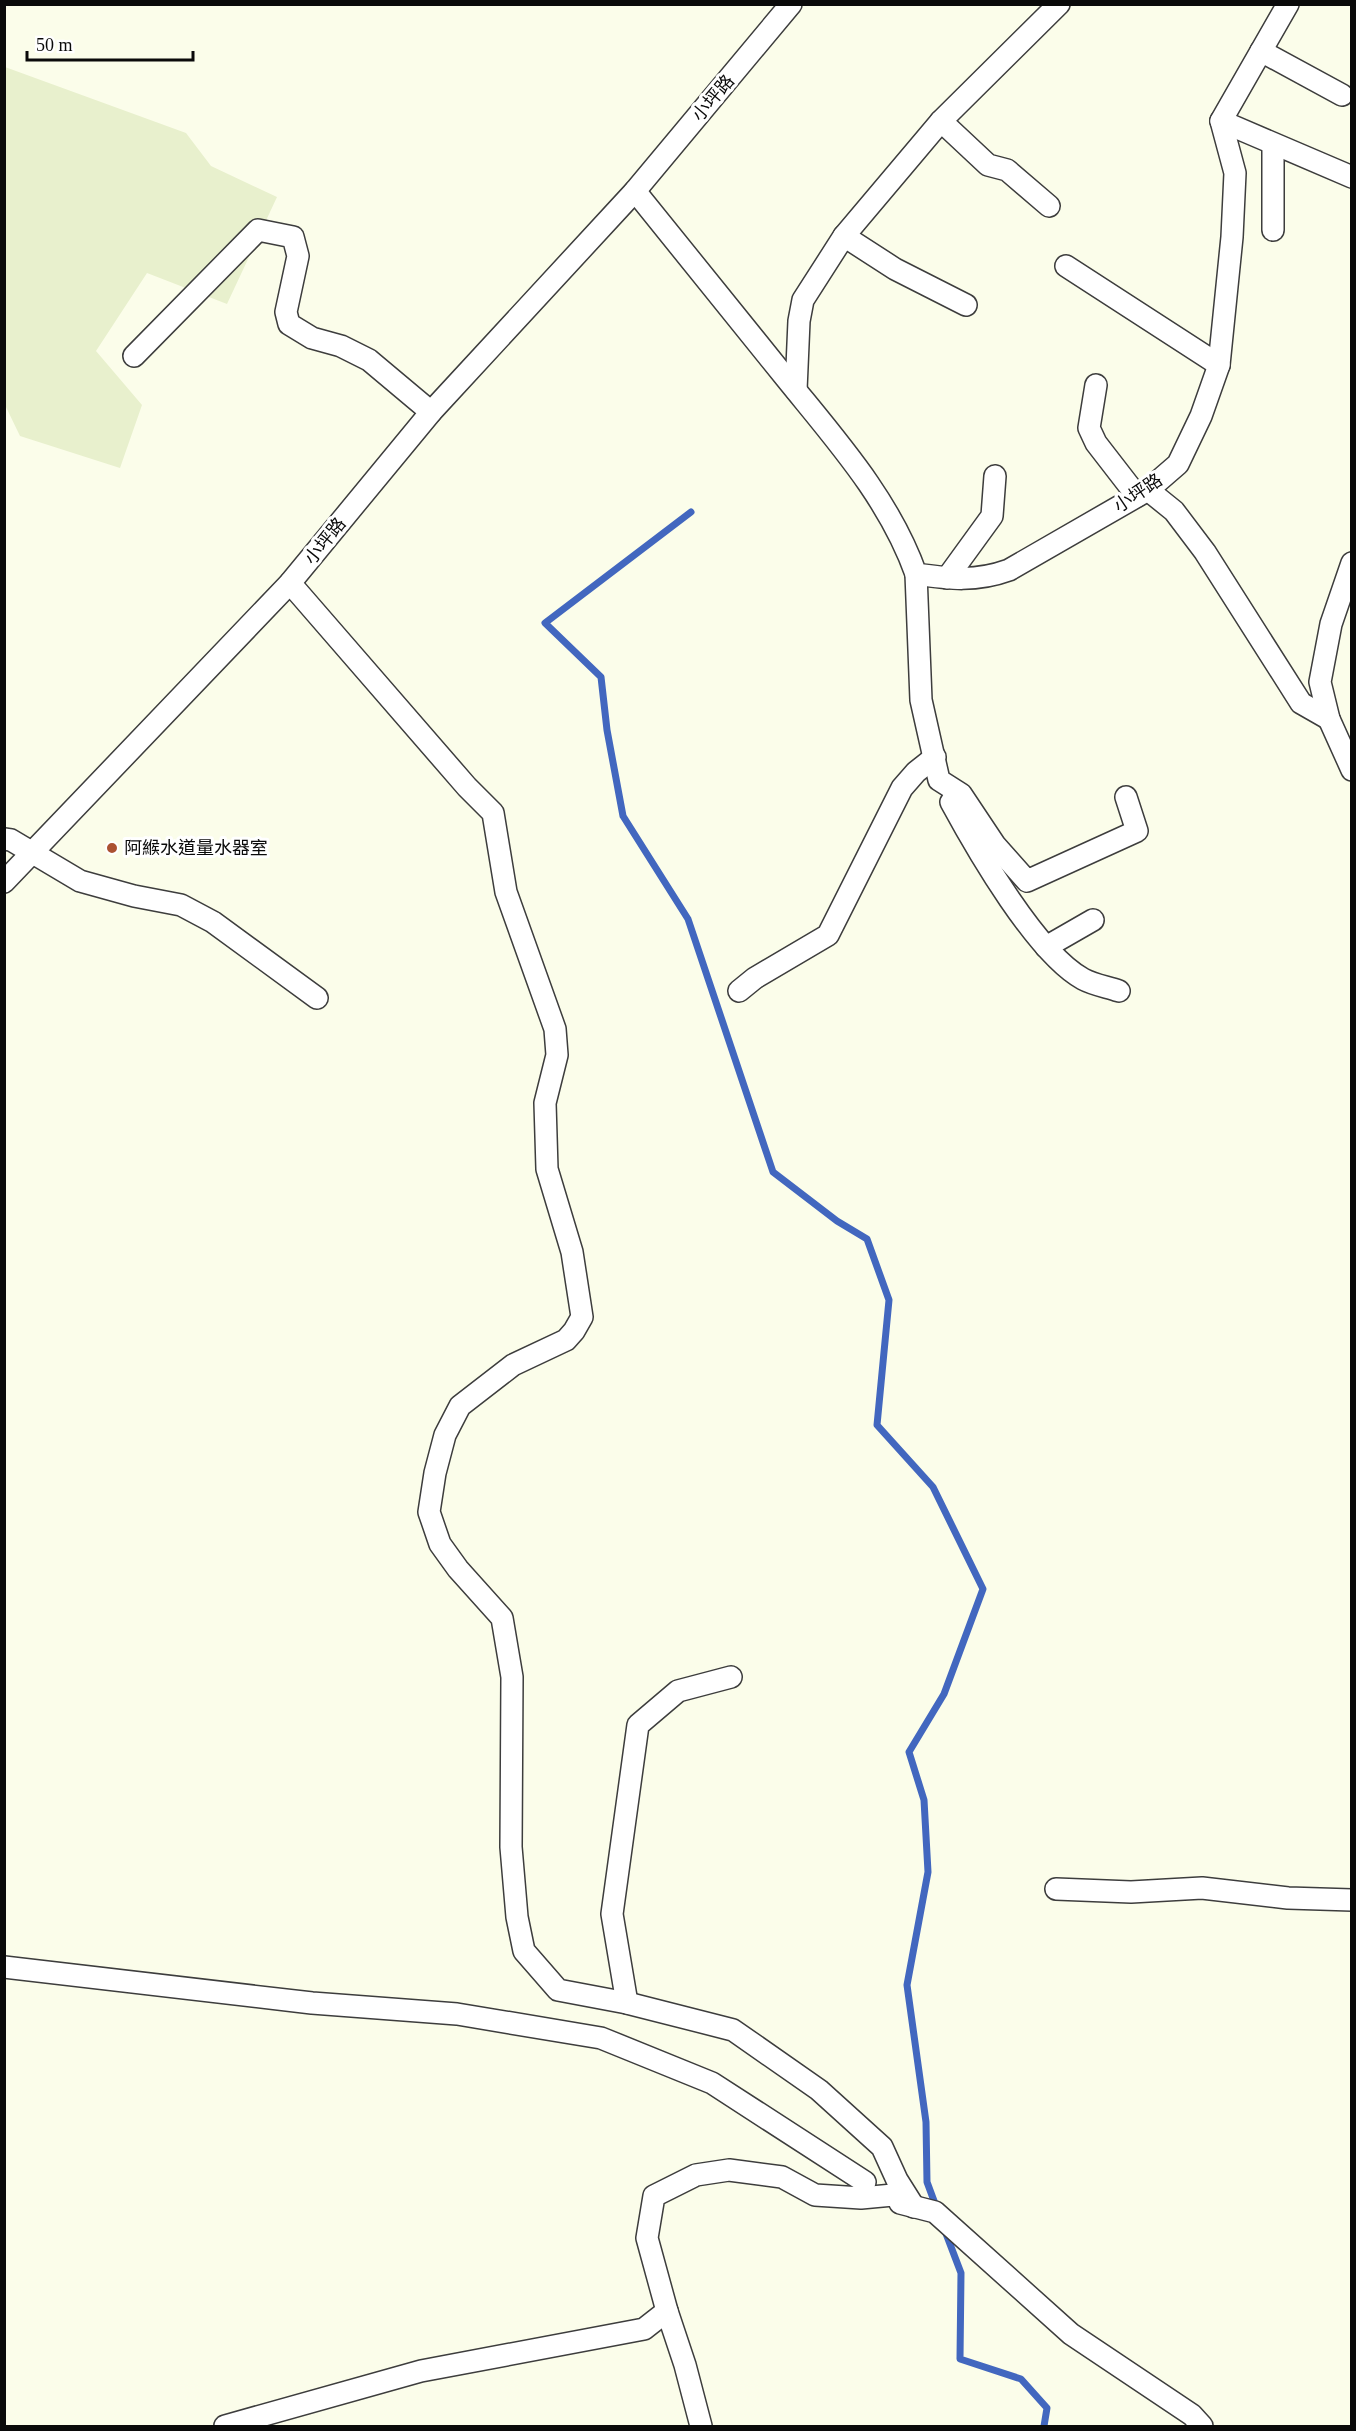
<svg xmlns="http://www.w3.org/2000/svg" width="1356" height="2431" viewBox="0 0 1356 2431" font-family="'Times New Roman','Noto Sans TC',serif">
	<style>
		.farmland { fill: #e8f0cd }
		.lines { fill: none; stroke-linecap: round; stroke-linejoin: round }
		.stream { stroke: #4267bf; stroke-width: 7 }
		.minor-casing { stroke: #3d3d3d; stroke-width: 24 }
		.minor { stroke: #fff; stroke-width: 21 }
		.poi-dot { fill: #ab5131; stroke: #fff; stroke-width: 2 }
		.labels { text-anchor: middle; stroke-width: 6; stroke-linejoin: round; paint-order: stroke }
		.street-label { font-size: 18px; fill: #0a0a0a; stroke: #fff }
		.poi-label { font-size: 18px; fill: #0a0a0a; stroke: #fff; text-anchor: start }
	</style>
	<rect width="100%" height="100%" fill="#fbfdea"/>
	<path class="farmland" d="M5,67L186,133L211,166L277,197L227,304L147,273L96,351L142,405L120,468L20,436L5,405Z"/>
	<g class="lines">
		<g class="stream">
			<path d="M691,512L545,623L601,677L607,730L623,816L688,919L773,1172L837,1221L867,1239L889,1300L877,1425L933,1487L983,1589L944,1694L909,1752L924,1800L928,1872L907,1985L926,2122L927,2182L937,2209"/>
			<path d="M945,2231L961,2273L960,2359L1021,2379L1047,2408L1044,2426"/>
		</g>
		<g class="minor-casing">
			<g id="minor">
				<path d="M1261,51L1342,95"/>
				<path d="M941,121L988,165L1007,170L1049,206"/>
				<path d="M1221,121L1352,177"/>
				<path d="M635,191C685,253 735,315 785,377C835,439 889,498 916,574C950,579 976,582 1009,570L1148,490L1178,464L1201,416L1219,365L1232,237L1235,173L1221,121L1288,4"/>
				<path d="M1273,230V144"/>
				<path d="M844,236L895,269L966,305"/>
				<path d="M1066,266L1219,365"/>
				<path d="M134,356L258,230L293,237L298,256L286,312L289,324L312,338L341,346L369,360L431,412"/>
				<path d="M1096,385L1089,428L1096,443L1137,496"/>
				<path d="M796,390L799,321L803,300L844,236L941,121L1059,4"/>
				<path d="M1148,490L1174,511L1205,552L1301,703L1329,719"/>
				<path d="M1352,563L1331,624L1320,682L1329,719L1352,770"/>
				<path d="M916,574L921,700L939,780L961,794L995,845L1027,881L1137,831L1126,797"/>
				<path d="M947,578L992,516L995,476"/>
				<path d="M290,583L467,787L493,813L506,892L555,1029L557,1055L545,1103L547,1169L572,1252L582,1317L574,1331L566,1340L513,1365L460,1406L445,1435L435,1473L429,1512L440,1544L458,1569L502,1618L512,1677L511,1847L517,1917L524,1951L558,1990L627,2003L733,2030L819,2090L882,2147L897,2180L914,2207"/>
				<path d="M951,802C977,850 1037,954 1083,979C1094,985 1108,987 1119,991"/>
				<path d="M4,839L11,840L80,881L134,896L181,905L213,922L317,998"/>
				<path d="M4,882L290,583L431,412L635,191L791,4"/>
				<path d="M1046,947L1093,920"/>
				<path d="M739,991L755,978L828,935L902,788L916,772L935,757"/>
				<path d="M1056,1889L1131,1892L1202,1888L1288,1898L1352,1900"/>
				<path d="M4,1967L312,2003L457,2014L601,2038L712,2083L865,2182"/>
				<path d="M627,2003L612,1914L638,1725L678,1691L731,1677"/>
				<path d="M900,2203L935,2212L1071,2334L1192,2415L1202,2426"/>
				<path d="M667,2311L685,2365L701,2426"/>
				<path d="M225,2426L421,2371L644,2329L667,2311L647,2238L654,2196L696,2175L729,2170L782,2177L815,2195L861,2198L893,2195L913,2206"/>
			</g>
		</g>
		<use href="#minor" class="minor"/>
	</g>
	<circle class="poi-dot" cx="112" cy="848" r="6"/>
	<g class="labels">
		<g class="street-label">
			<text transform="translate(713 98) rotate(-50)" y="6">小坪路</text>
			<text transform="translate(1138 493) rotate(-34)" y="6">小坪路</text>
			<text transform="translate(325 541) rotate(-51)" y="6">小坪路</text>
		</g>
		<g class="poi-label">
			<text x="124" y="854">阿緱水道量水器室</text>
		</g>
	</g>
	<rect width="1356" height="2431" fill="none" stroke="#0a0a0a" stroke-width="12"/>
	<path d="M27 51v9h166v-9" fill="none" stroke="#0a0a0a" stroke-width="3"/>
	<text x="36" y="51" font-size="18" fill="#0a0a0a" stroke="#ffffff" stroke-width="4.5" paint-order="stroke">50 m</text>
</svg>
